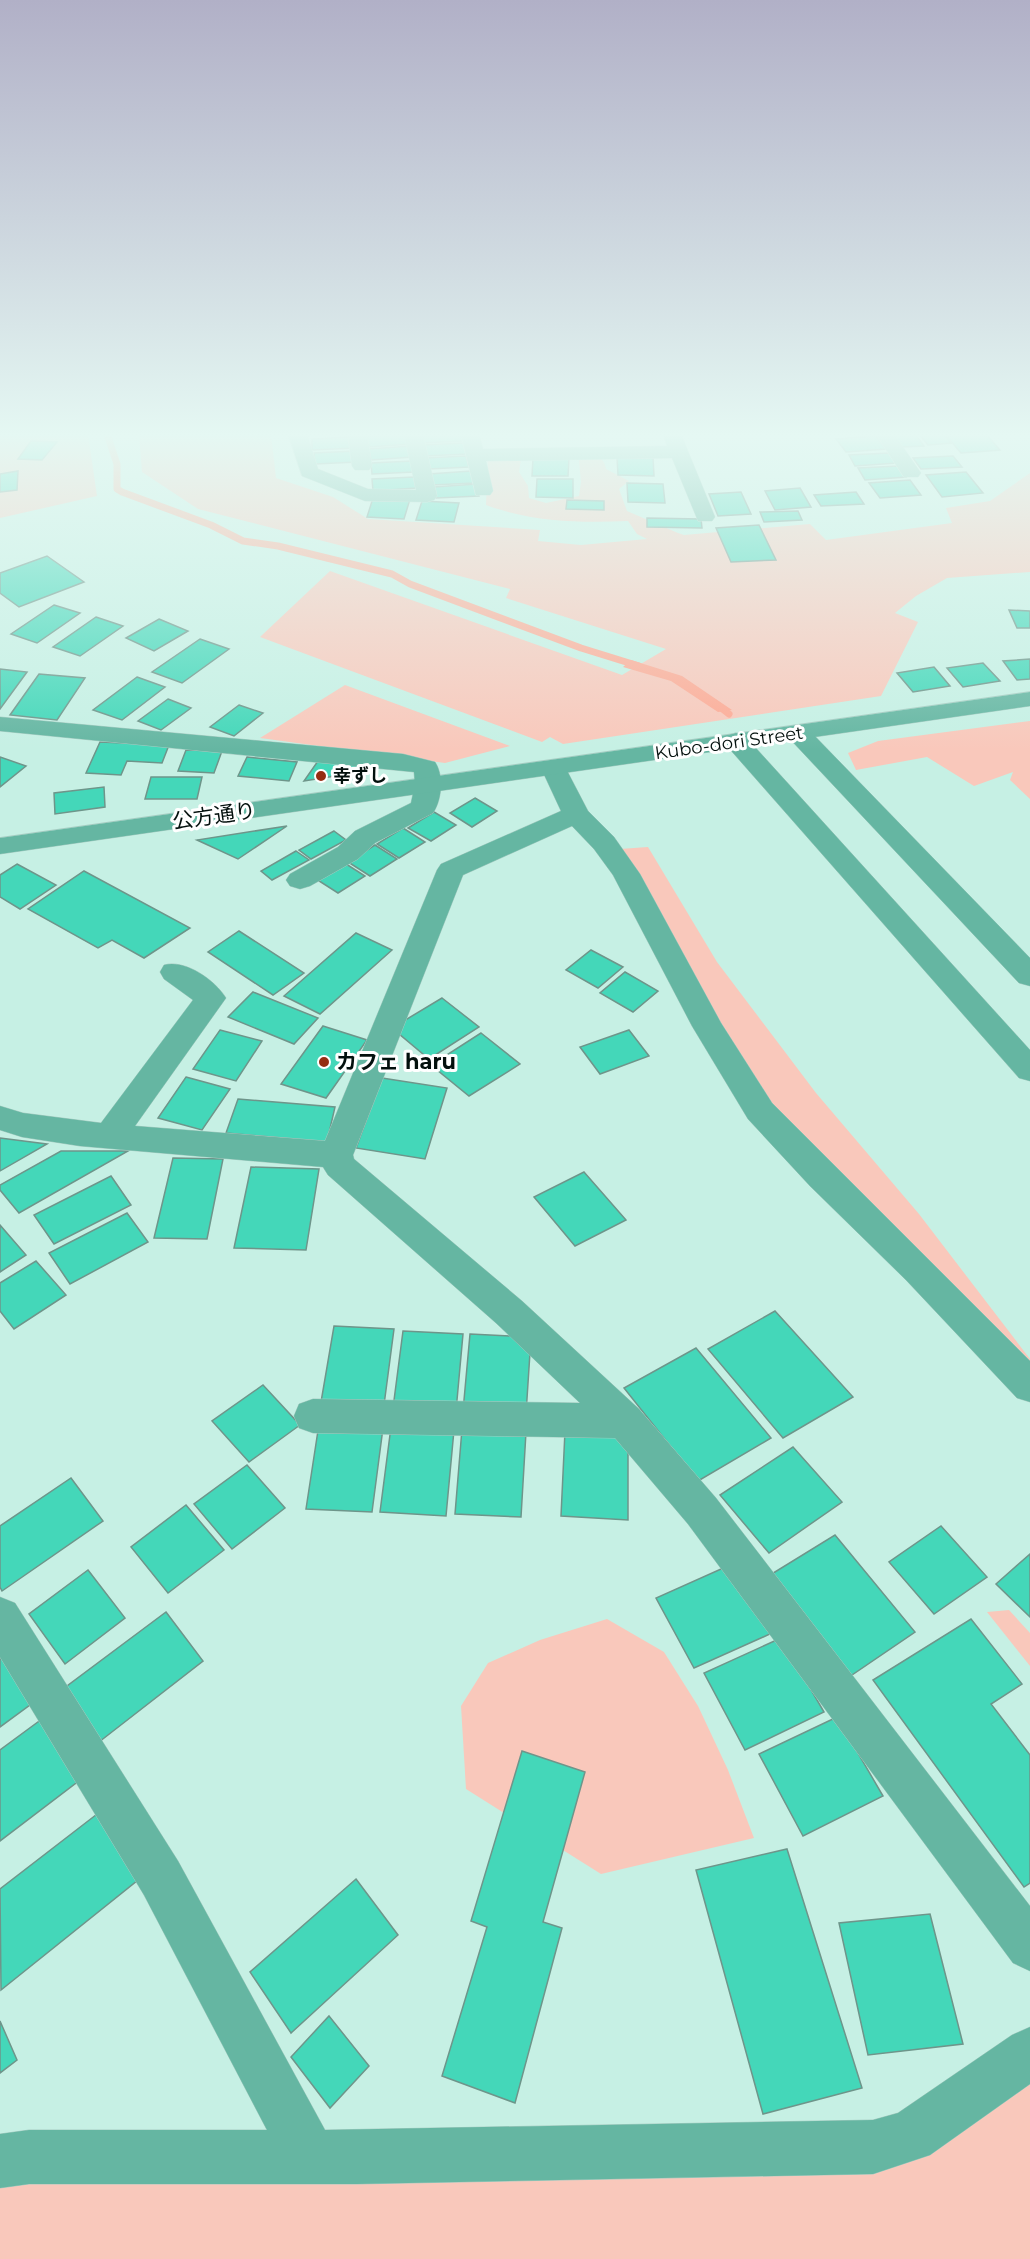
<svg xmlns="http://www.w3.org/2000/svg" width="1030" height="2259" viewBox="0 0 1030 2259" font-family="Montserrat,'Noto Sans JP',sans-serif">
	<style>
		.green { fill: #f9c8bb }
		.water { fill: #feaa95 }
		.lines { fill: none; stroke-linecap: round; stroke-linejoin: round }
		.stream { stroke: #feaa95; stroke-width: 7 }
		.building { fill: #44d7b9; stroke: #6e958a; stroke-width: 1.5 }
		.minor-casing { stroke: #a7ccc2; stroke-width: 1 }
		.tertiary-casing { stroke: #a7ccc2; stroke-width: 1 }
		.minor { fill: #65b6a2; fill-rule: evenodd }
		.tertiary { fill: #65b6a2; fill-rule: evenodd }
		.poi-dot { fill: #952d12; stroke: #fff; stroke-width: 2 }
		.labels { text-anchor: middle; stroke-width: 6; stroke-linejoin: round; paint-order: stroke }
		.far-street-label { font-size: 18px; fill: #03100d; stroke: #fff }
		.far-poi-label { font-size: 18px; font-weight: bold; fill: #03100d; stroke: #fff; text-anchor: start }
		.street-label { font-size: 21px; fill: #03100d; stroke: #fff }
		.poi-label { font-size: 21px; font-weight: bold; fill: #03100d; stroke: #fff; text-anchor: start }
	</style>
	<rect width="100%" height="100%" fill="#c6f0e4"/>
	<g class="green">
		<path d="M0,434H88L97,496L0,518Z"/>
		<path d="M139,434H271L276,478L333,497L368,519L540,530L538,541L581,545L647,539L637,534L628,521C579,523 532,522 486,505L488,457L521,459L519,472L528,486L529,498L546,503L579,496L581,482L578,451C591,455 604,454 606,469L629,481L619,489L627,511L678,533L684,535L810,524L826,540L952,523L946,508L990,501L1030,473V572L947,578L916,596L895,613L918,622L881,696L563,744L550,737L542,742L260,637L330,571L622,675L666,649L506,598L510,589L198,509L142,472Z"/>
		<path d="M345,685L510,746L445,763L260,738Z"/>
		<path d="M1030,721V799L1010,780L1013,772L974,786L927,757L856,770L848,753L878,741Z"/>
		<path d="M648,847L717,962L816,1093L919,1214L1030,1359V1368L771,1112L620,849Z"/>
		<path d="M1009,1610L1030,1633V1666L987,1612Z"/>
		<path d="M607,1619L664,1652L698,1706L728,1770L754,1838L601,1874L466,1789L461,1706L488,1663L540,1640Z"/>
		<path d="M1030,2053V2259H0V2161L873,2147Z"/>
	</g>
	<path class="water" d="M631,660L682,676L732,710L718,712L671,681L623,667Z"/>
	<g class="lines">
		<g class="stream">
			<path d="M107,434L117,464V489L122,492L211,525L243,541L278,546L392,574L410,584L581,648L639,666"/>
			<path d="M715,703L729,714"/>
		</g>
	</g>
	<g class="building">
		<path d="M408,434L410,444L369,447L367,436Z"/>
		<path d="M420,434H461L463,441L422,443Z"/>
		<path d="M891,434H915L924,446L901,447Z"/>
		<path d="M919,434H944L951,443L928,445Z"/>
		<path d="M945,434H986L1000,450L961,453Z"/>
		<path d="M876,436L886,449L846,452L836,439Z"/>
		<path d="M352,437L354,448L312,450V439Z"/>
		<path d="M31,441L57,442L42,460L18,459Z"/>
		<path d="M464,443L467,454L425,456L423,445Z"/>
		<path d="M410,446L412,457L371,460L369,449Z"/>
		<path d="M355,451L357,462L315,464L314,453Z"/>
		<path d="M889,453L896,463L855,466L849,455Z"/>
		<path d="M466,456L469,467L428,469L425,458Z"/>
		<path d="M953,456L962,467L921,469L913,458Z"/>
		<path d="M617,457H653L654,476L618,475Z"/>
		<path d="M533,458H569L568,476H532Z"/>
		<path d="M412,461L414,472L372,474L371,463Z"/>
		<path d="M899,466L906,477L865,480L858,468Z"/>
		<path d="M18,471L17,490L0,492V474Z"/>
		<path d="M471,471L474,483L432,485L429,474Z"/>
		<path d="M966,472L983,493L942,497L926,475Z"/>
		<path d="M414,477L416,488L373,491L372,479Z"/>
		<path d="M537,479H573V498L536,497Z"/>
		<path d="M910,480L921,495L880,498L869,483Z"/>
		<path d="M627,483L663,484L665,503L628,502Z"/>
		<path d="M477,484L479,496L436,498L434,487Z"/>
		<path d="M800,488L811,507L775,510L765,491Z"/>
		<path d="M741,492L751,514L718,516L709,494Z"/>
		<path d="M856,492L864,504L821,506L814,495Z"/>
		<path d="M373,498L410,499L404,519L367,517Z"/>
		<path d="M567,500L604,501V510L566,509Z"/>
		<path d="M422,501L459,503L454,522L416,520Z"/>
		<path d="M798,511L802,520L764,522L760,512Z"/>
		<path d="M647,518L701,519L702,528L647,527Z"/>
		<path d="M759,525L776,560L731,562L716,528Z"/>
		<path d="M47,556L84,582L19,607L0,593V573Z"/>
		<path d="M54,605L80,613L37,643L11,634Z"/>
		<path d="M1009,610L1030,611V628H1017Z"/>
		<path d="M96,617L123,626L80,656L53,647Z"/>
		<path d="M159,619L188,631L154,651L126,638Z"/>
		<path d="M200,639L229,649L182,683L152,672Z"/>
		<path d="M1030,659V679L1017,680L1003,661Z"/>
		<path d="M983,663L1000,681L963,687L947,668Z"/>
		<path d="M934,667L950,686L913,692L897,673Z"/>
		<path d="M0,669L27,672L0,709Z"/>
		<path d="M39,674L85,678L57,720L10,715Z"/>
		<path d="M137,677L165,687L122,720L93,710Z"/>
		<path d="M168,699L191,708L161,730L138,721Z"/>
		<path d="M239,705L263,713L234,736L210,727Z"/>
		<path d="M100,742L169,745L162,763L127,761L121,775L86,773Z"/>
		<path d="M186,750L222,751L214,773L178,771Z"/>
		<path d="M0,757L26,766L0,787Z"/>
		<path d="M247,757L297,762L289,781L238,776Z"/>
		<path d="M318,761L367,764L366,771L304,781Z"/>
		<path d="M151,777H202L197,799H145Z"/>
		<path d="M104,787L105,807L55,814L54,793Z"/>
		<path d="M475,798L497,811L472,827L450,813Z"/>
		<path d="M434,812L456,825L431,841L408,828Z"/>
		<path d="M287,826L238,859L197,840Z"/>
		<path d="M403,828L425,842L399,858L377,844Z"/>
		<path d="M334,831L346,840L311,859L299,850Z"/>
		<path d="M375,845L397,859L370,876L348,862Z"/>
		<path d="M296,851L309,860L272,880L261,871Z"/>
		<path d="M343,862L365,876L338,893L316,879Z"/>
		<path d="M17,864L56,885L20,909L0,897V875Z"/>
		<path d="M84,871L190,928L144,958L112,940L98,948L28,909Z"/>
		<path d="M239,931L304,973L273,995L208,952Z"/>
		<path d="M356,933L392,950L320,1014L284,996Z"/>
		<path d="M591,950L623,967L598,988L566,970Z"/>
		<path d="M625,972L658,991L633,1012L600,993Z"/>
		<path d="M253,992L318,1018L294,1044L228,1017Z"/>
		<path d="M442,998L479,1027L429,1059L392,1028Z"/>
		<path d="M323,1026L367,1040L326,1098L281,1084Z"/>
		<path d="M220,1030L262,1041L236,1081L193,1069Z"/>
		<path d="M629,1030L649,1056L600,1074L580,1047Z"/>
		<path d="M481,1033L520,1064L469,1096L431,1065Z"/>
		<path d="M186,1077L230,1089L202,1130L158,1118Z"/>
		<path d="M382,1078L447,1088L425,1159L356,1148Z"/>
		<path d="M238,1099L335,1107L327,1142L226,1133Z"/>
		<path d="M0,1138L47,1144L0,1171Z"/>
		<path d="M61,1151H128L19,1213L0,1190V1185Z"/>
		<path d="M173,1158L223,1159L207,1239L154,1238Z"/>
		<path d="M251,1167L319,1169L306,1250L234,1248Z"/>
		<path d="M584,1172L626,1220L575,1246L534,1197Z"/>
		<path d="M111,1176L131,1205L54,1244L34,1215Z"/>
		<path d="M127,1213L148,1242L70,1284L49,1253Z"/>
		<path d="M0,1225L26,1255L0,1272Z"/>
		<path d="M36,1261L66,1295L14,1329L0,1311V1283Z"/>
		<path d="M775,1311L853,1397L783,1438L708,1349Z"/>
		<path d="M334,1326L394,1329L384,1405L321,1402Z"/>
		<path d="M403,1331L463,1334L456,1411L393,1408Z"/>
		<path d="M470,1334L531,1337L526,1414L463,1411Z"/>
		<path d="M696,1348L771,1438L698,1481L624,1388Z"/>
		<path d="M263,1385L300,1425L249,1462L212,1421Z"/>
		<path d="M319,1424L383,1428L372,1512L306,1509Z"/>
		<path d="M391,1427L454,1430L446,1516L380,1512Z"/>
		<path d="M462,1429L526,1432L521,1517L455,1514Z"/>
		<path d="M565,1431L628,1435V1520L561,1516Z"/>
		<path d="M793,1447L842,1502L769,1553L720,1495Z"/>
		<path d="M247,1465L285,1508L232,1549L194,1504Z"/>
		<path d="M71,1478L103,1521L2,1591L0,1587V1526Z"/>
		<path d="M186,1505L224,1550L168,1593L131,1547Z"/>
		<path d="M941,1526L987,1577L934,1614L889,1562Z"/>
		<path d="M835,1535L915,1632L849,1677L770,1575Z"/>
		<path d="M1030,1554V1617L996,1584Z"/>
		<path d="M730,1565L770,1634L694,1668L656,1598Z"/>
		<path d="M88,1570L125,1618L65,1664L29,1614Z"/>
		<path d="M166,1612L203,1661L99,1742L63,1689Z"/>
		<path d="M971,1619L1022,1684L991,1704L1030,1755V1883L1024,1887L873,1680Z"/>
		<path d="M781,1638L824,1712L745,1750L704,1673Z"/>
		<path d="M0,1648L34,1702L0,1727Z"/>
		<path d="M46,1716L84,1777L0,1841V1750Z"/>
		<path d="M837,1717L883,1796L803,1836L759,1754Z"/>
		<path d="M522,1751L585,1772L543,1922L562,1928L515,2103L442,2076L487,1927L471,1921Z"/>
		<path d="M101,1811L143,1876L1,1990L0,1889Z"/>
		<path d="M787,1849L862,2088L763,2114L696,1870Z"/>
		<path d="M356,1879L398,1935L291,2033L250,1972Z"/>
		<path d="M930,1914L963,2044L868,2055L839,1923Z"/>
		<path d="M329,2016L369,2066L330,2108L291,2057Z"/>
		<path d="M0,2021L17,2060L0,2073Z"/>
	</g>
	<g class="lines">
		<g class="minor-casing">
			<g id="minor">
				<path d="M288,434H307L318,469L368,489L416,490L404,434H423L437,496L434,500L427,502L365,501L302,476Z"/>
				<path d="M348,434H367L372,466L369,470H355L352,466Z"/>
				<path d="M461,434H479L483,449L667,446L663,434H681L715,517L712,521H698L672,458L486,461L493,491L490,495H476Z"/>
				<path d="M876,434H894L921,473L918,477H904Z"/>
				<path d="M0,717L403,754L435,762C444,775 442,800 433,813L375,843L358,859L310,886L300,889L290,886L286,880L290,874L338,847L355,831L411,803L415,784L414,772L0,731Z"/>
				<path d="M798,725L807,728L1030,958V986L1019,983L789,738L785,733L789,728Z"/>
				<path d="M736,733L745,736L1030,1050V1081L1019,1078L727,746L723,741L727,736Z"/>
				<path d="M554,760L563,763L588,811L614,837L640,874L721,1023L772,1103L1030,1361V1402L1017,1398L906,1280L810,1186L748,1119L692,1026L613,875L594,849L572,826L463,875L353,1155L354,1159L522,1301L639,1409L716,1498L1030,1906V1971L1013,1963L688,1524L615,1438L313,1433L299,1428L294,1416L299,1404L313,1399L580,1403L496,1323L328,1175L323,1167L80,1146L22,1137L0,1130V1106L23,1113L101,1123L193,1000L164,979L160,972L164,965C185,959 215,980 226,998L135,1126L325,1141L437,870L441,864L561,811L541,768L545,763Z"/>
				<path d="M0,1597L15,1603L178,1861L325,2130L873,2120L898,2113L1012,2035L1030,2027V2084L930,2155L873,2174L357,2184H29L0,2188V2134L29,2130H267L144,1895L0,1657Z"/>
			</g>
		</g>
		<g class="tertiary-casing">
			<path id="tertiary" d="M1030,692V706L0,854V838Z"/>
		</g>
		<use href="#minor" class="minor"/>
		<use href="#tertiary" class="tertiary"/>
	</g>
	<linearGradient id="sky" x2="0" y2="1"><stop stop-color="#b1b0c7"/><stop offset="0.58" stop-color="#e5f8f3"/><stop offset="1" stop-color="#e5f8f3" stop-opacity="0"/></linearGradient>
	<rect width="1030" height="750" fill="url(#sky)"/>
	<g class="poi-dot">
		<circle cx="321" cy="776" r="6"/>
		<circle cx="324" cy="1062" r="6"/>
	</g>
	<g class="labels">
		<g class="far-street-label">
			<text transform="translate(729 743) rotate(-8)" y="6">Kubo-dori Street</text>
		</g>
		<g class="far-poi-label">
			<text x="333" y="782">幸ずし</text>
		</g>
		<g class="street-label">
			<text transform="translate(214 816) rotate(-8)" y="7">公方通り</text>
		</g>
		<g class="poi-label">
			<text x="336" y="1069">カフェ haru</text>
		</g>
	</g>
</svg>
